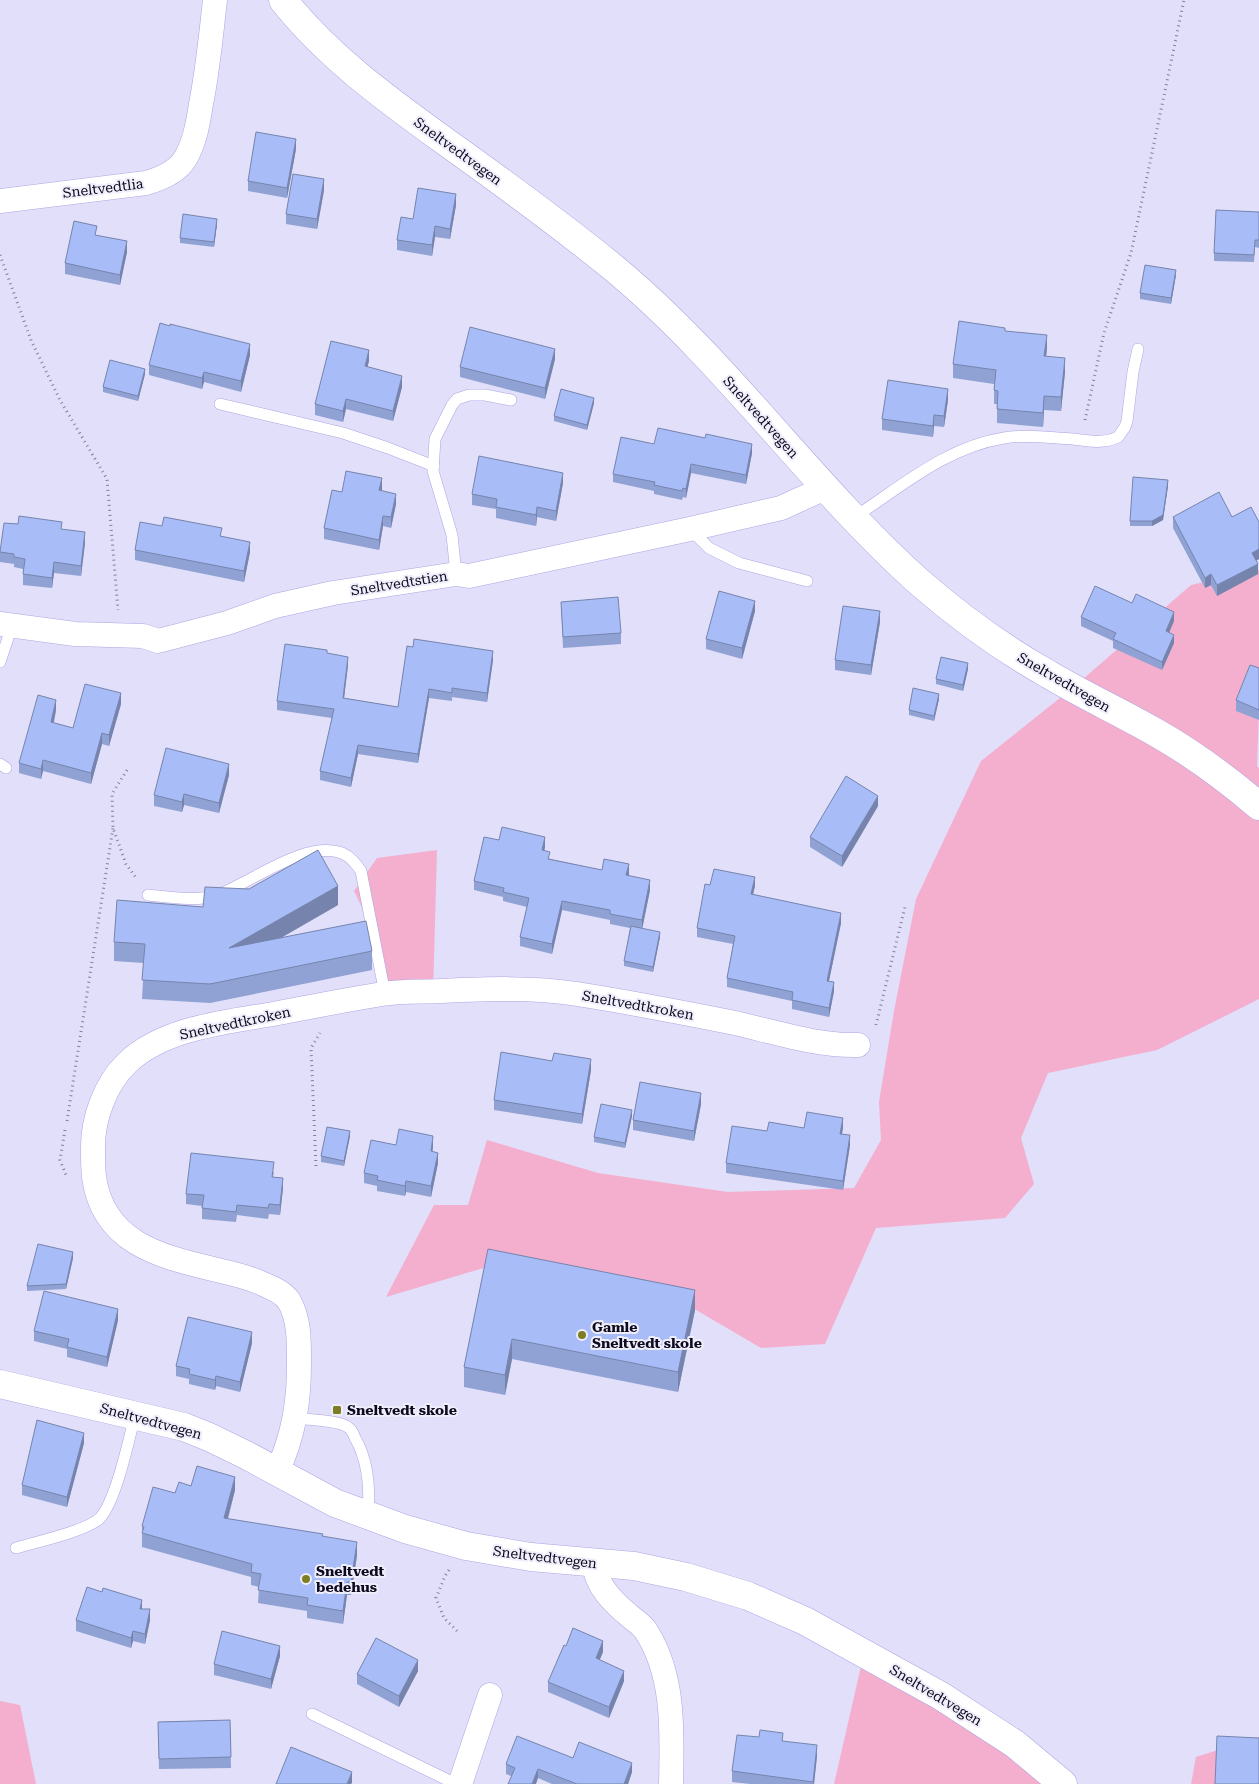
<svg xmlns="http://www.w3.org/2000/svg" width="1259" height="1784" viewBox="0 0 1259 1784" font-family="'Roboto Serif',serif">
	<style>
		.green { fill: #f4afcf }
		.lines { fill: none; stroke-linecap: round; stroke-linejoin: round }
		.service-casing { stroke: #ada5e3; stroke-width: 12 }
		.minor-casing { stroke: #ada5e3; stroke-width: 25 }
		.secondary-casing { stroke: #ada5e3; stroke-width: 29 }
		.path { stroke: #838098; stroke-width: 3; stroke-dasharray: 1 4; stroke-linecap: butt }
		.service { stroke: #fff; stroke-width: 11 }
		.minor { stroke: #fff; stroke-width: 24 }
		.secondary { stroke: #fff; stroke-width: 28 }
		.wall { fill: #90a2d4 }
		.shaded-wall { fill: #7684ad }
		.building { fill: #a8bcf7; stroke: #7684ad }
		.poi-dot { fill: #7d7d26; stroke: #efeefb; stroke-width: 2 }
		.labels { text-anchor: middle; stroke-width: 4; stroke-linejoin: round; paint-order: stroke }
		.street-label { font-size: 14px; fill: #0d091e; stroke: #efeefb }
		.poi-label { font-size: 14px; font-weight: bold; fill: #0d091e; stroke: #efeefb; text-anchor: start }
	</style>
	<rect width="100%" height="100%" fill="#e1dff9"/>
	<g class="green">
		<path d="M1259,570V710L1257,766L1259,768V999L1157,1050L1048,1073L1021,1138L1034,1184L1005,1218L876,1228L825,1344L761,1348L691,1307L497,1264L386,1297L434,1205H468L487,1140L598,1173L728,1192L854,1188L881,1140L879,1102L894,1011L916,899L981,761L1075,686L1191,585Z"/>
		<path d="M437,850L433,994L384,999L369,922L354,891L377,858Z"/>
		<path d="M865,1649L978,1719L1045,1784H834Z"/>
		<path d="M0,1701L20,1705L36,1784H0Z"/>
		<path d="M1259,1737V1784H1191L1196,1757Z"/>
	</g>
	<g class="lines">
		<g class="service-casing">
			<g id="service">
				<path d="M220,404L343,433L388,448L434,466"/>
				<path d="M853,518C901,487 946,447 1004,438C1026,434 1051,438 1073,439C1088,441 1104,444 1118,437L1125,427L1127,421L1133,372L1138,349"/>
				<path d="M690,529L709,548L739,563L807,581"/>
				<path d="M456,574L452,535L433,471L435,439L452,405L457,399L469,395H485L511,400"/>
				<path d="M0,662L12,626"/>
				<path d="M0,764L6,768"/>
				<path d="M148,895C168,897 197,902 217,895C251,883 304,840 342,853C351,857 356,864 361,871L385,994"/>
				<path d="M296,1418C308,1420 340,1420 349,1428C352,1430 354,1435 355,1438C368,1460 370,1489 368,1514"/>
				<path d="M16,1548C36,1542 87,1531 100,1518C116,1501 129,1439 135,1415"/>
				<path d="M312,1714L456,1784"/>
			</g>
		</g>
		<g class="minor-casing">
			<g id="minor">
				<path d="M0,201L146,183C160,179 177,172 185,159C195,142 198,123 201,104C208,69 211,35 215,0"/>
				<path d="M0,624L75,634L143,636L158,641L227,623L275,606L333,593L456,574L469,576L690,529L781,508L825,488"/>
				<path d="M277,1472C293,1437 299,1404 299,1365C299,1344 300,1320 289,1301C283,1292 272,1288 263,1284C247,1276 229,1273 213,1269C158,1256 103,1242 94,1177C93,1169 93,1160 93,1151C92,1120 105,1084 127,1063C163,1028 226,1022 273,1014C309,1007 346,1000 382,994C401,991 421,992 441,991C486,989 532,987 577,994C628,1002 680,1012 730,1022C772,1031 815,1046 858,1045"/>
				<path d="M594,1563C596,1587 615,1604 632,1618C637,1622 643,1626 646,1631C675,1676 672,1733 671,1784"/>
				<path d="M460,1784L490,1695"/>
			</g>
		</g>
		<g class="secondary-casing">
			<g id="secondary">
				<path d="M283,0C328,57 388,100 446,142C502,182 557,222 610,265C724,358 809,483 918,581C958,616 1002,648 1048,674C1083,695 1120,712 1155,732C1192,753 1226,778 1259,806"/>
				<path d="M0,1384L184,1427L209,1437L246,1455L335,1503L405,1529L466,1546L531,1557L634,1566L686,1577L748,1596L805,1621L941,1696L1015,1744L1063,1784"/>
			</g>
		</g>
		<g class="path">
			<path d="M0,255L31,340L60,400L107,479L118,610"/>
			<path d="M1085,420L1104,333L1131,253L1184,0"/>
			<path d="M127,770L112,794L113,828L126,864L137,879"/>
			<path d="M876,1025L905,907"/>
			<path d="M67,1121L113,828"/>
			<path d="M65,1130L60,1160L66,1175"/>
			<path d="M316,1166L311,1048L320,1033"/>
			<path d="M449,1570L445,1576L436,1598L444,1618L457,1631"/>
		</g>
		<use href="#service" class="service"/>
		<use href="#minor" class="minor"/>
		<use href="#secondary" class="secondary"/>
	</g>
	<g class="wall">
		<path d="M296,149L287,198L248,191V181Z"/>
		<path d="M324,190L317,229L286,224V214Z"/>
		<path d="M456,205L450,239L435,237L432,256L397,250V240L413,219Z"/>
		<path d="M1259,212V248L1255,247L1254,262L1214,261V253Z"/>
		<path d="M217,224L214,247L180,243V238Z"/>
		<path d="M97,235L127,252L120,285L65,274V263Z"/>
		<path d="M1176,275L1171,304L1140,299V293Z"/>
		<path d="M1005,331L1047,349L1046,356L1065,372L1061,411L1044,410L1043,427L997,423V404H994V384L953,378V364Z"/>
		<path d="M250,355L241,392L204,382L202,389L149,375V365Z"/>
		<path d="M555,359L545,399L460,377V367Z"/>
		<path d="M369,361L367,367L402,387L393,421L346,409L343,422L315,415V404Z"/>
		<path d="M145,374L138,401L103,392V387Z"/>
		<path d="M948,400L944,427L934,426L933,437L882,430V419Z"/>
		<path d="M594,403L587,430L554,421V416Z"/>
		<path d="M654,444L752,453L746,484L691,473L686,498L683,497L682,500L654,494V491L613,482V474Z"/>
		<path d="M563,483L556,521L537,517L536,526L496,518V509L472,505V494Z"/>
		<path d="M1168,486L1163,520L1152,526H1130V521Z"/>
		<path d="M382,489L381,491L396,504L391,528L383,526L379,550L324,539V528L342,492Z"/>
		<path d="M1173,517H1232L1259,522V559L1256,561L1258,574L1217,596L1211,585L1205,588L1173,528Z"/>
		<path d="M162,526L222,536L250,552L244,582L135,560V550Z"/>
		<path d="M62,529L85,543L81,576L54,573L52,588L23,585V569L14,567V564L0,562V552Z"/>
		<path d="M561,602L621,633V644L563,648Z"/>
		<path d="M1132,603L1174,621L1169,632L1174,643L1162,670L1113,648V641L1081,626V617Z"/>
		<path d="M755,611L742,659L706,649V639Z"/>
		<path d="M880,622L871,675L835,670V660Z"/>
		<path d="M407,646L493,660L487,702L452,697V701L429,698L418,763L358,754L351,787L320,780V771L332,718L277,710V701L327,654L348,665L344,698L398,707Z"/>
		<path d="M1259,668V720L1236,711V700Z"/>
		<path d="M968,669L963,691L936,684V679Z"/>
		<path d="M939,699L934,721L909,715V710Z"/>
		<path d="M121,704L109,746L102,744L91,784L43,771L41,779L19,773V763L56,710L54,723L73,728Z"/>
		<path d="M229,775L219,813L184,805L182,812L154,806V795Z"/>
		<path d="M878,806L842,867L810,847V837Z"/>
		<path d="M499,840L545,847L544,851L550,859L602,870L629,874L628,876L650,890L642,928L660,937L653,972L624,966V961L630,928L610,924V920L562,910L552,954L520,946V937L527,907L503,901V897L474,890V881Z"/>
		<path d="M710,885L755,886L753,894L841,923L829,981L834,991L829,1017L792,1009V1001L727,987V978L733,944L697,937V928Z"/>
		<path d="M338,905L280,938L372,951V970L210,1003L142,999L144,963L114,961V942L203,907Z"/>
		<path d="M591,1070L582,1124L494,1110V1100Z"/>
		<path d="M701,1104L694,1141L633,1130V1120Z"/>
		<path d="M632,1116L625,1148L594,1142V1137Z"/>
		<path d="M804,1128H843L842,1134L850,1145L843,1190L726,1173V1163L767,1131Z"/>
		<path d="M350,1136L344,1166L321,1162V1156Z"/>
		<path d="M396,1145L433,1147L432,1152L438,1163L431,1197L406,1192L405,1196L377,1191V1186L364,1183V1173Z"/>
		<path d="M274,1172L273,1177L283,1188L280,1215L269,1214L268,1219L237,1215L236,1222L202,1219V1206L186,1204V1194Z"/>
		<path d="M488,1249L695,1310L678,1392L512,1359L505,1395L464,1387V1367Z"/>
		<path d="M73,1258L66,1289L27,1291V1286Z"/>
		<path d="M118,1320L107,1367L67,1357V1349L34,1341V1331Z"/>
		<path d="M252,1343L240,1392L216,1386L215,1390L189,1384V1379L176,1376V1366Z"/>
		<path d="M84,1443L67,1507L22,1495V1485Z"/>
		<path d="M191,1486L235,1490L228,1519L323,1537L357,1555L351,1595H347L343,1624L307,1618V1611L258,1603L259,1587L251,1585V1577L142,1547V1526L175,1493Z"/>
		<path d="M142,1609L150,1620L145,1644L133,1641L131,1648L76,1631V1620Z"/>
		<path d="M603,1652L599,1660L624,1681L609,1718L548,1692V1682Z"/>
		<path d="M280,1656L271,1689L214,1675V1664Z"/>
		<path d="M418,1671L399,1707L357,1684V1674Z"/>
		<path d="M230,1720L231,1768L159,1769L158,1722Z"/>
		<path d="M783,1741L817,1756L814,1784H750L732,1782V1771Z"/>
		<path d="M573,1758L632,1772L628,1784H552L538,1778L511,1776L506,1774V1764Z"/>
	</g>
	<g class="shaded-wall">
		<path d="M296,139V149L287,198V188Z"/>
		<path d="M324,179V190L317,229V219Z"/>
		<path d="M456,194V205L450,239V229Z"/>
		<path d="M217,219V224L214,247V242Z"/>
		<path d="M435,226V237L432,256V245Z"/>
		<path d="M127,241V252L120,285V275Z"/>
		<path d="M1176,270V275L1171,304V298Z"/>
		<path d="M1047,335V349L1044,370V356Z"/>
		<path d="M250,344V355L241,392V381Z"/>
		<path d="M555,349V359L545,399V388Z"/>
		<path d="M369,350V361L365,377V366Z"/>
		<path d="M1065,358V372L1061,411V397Z"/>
		<path d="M145,369V374L138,401V396Z"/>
		<path d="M204,372V382L202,389V378Z"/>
		<path d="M402,376V387L393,421V411Z"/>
		<path d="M948,389V400L944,427V416Z"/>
		<path d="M1044,396V410L1043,427V413Z"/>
		<path d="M594,398V403L587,430V425Z"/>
		<path d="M346,399V409L343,422V411Z"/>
		<path d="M934,415V426L933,437V426Z"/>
		<path d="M752,444V453L746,484V475Z"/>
		<path d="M691,464V473L686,498V489Z"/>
		<path d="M563,473V483L556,521V511Z"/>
		<path d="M382,478V489L379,501V490Z"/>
		<path d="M1168,480V486L1163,520L1152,526V521Z"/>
		<path d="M396,494V504L391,528V517Z"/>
		<path d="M537,507V517L536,526V515Z"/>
		<path d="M383,516V526L379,550V540Z"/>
		<path d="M85,532V543L81,576V566Z"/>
		<path d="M250,542V552L244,582V571Z"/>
		<path d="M1259,549V559L1252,563V553Z"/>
		<path d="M54,562V573L52,588V578Z"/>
		<path d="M1258,564V574L1217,596V585Z"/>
		<path d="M1211,574V585L1205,588V578Z"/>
		<path d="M755,601V611L742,659V648Z"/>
		<path d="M880,611V622L871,675V665Z"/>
		<path d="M1174,612V621L1166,640V631Z"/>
		<path d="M1174,635V643L1162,670V662Z"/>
		<path d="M493,651V660L487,702V693Z"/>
		<path d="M348,657V665L343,707V698Z"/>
		<path d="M968,663V669L963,691V685Z"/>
		<path d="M429,689V698L418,763V754Z"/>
		<path d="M121,693V704L109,746V735Z"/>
		<path d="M939,694V699L934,721V716Z"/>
		<path d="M56,700V710L51,733V722Z"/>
		<path d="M102,733V744L91,784V773Z"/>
		<path d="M358,745V754L351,787V778Z"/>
		<path d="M43,760V771L41,779V769Z"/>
		<path d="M229,764V775L219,813V803Z"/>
		<path d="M184,794V805L182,812V802Z"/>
		<path d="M878,796V806L842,867V856Z"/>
		<path d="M545,837V847L542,860V850Z"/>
		<path d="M629,864V874L626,885V875Z"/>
		<path d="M755,877V886L751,903V894Z"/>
		<path d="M650,880V890L642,930V920Z"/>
		<path d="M338,886V905L229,968V948Z"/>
		<path d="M562,901V910L552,954V944Z"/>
		<path d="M841,913V923L827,990V981Z"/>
		<path d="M660,932V937L653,972V967Z"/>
		<path d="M834,982V991L829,1017V1008Z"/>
		<path d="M591,1059V1070L582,1124V1114Z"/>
		<path d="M701,1093V1104L694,1141V1131Z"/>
		<path d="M632,1110V1116L625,1148V1143Z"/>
		<path d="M843,1118V1128L840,1143V1134Z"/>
		<path d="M350,1131V1136L344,1166V1161Z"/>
		<path d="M850,1135V1145L843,1190V1181Z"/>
		<path d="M433,1136V1147L431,1162V1151Z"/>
		<path d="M438,1153V1163L431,1197V1186Z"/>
		<path d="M283,1178V1188L280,1215V1205Z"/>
		<path d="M406,1181V1192L405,1196V1186Z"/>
		<path d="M73,1252V1258L66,1289V1284Z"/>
		<path d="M695,1290V1310L678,1392V1372Z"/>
		<path d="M118,1309V1320L107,1367V1357Z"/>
		<path d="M252,1332V1343L240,1392V1382Z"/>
		<path d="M512,1339V1359L505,1395V1375Z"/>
		<path d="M216,1376V1386L215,1390V1380Z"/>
		<path d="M84,1433V1443L67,1507V1497Z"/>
		<path d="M235,1477V1490L224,1532V1518Z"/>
		<path d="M357,1542V1555L351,1595V1582Z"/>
		<path d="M347,1582V1595L343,1624V1611Z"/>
		<path d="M142,1600V1611L140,1609Z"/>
		<path d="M150,1609V1620L145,1644V1634Z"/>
		<path d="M133,1631V1641L131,1648V1638Z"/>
		<path d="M603,1641V1652L596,1669V1658Z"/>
		<path d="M280,1646V1656L271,1689V1679Z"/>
		<path d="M418,1660V1671L399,1707V1696Z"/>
		<path d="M624,1671V1681L609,1718V1707Z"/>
		<path d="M817,1745V1756L814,1784H813Z"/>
		<path d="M632,1763V1772L628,1784H624Z"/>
		<path d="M538,1769V1778L536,1784H532Z"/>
		<path d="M352,1772V1783L351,1784H347Z"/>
	</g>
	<g class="building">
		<path d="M256,132L296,139L287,188L248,181Z"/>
		<path d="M293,174L324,179L317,219L286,214Z"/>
		<path d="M418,188L456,194L450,229L435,226L432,245L397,240L401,217L413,219Z"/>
		<path d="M1216,210L1259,212V240H1255L1254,255L1214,253Z"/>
		<path d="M183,214L217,219L214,242L180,238Z"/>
		<path d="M74,221L97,226L95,235L127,241L120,275L65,263Z"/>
		<path d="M1145,265L1176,270L1171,298L1140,293Z"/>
		<path d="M959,321L1005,328V331L1047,335L1044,356L1065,358L1061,397L1044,396L1043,413L997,409L998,391L994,390L996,370L953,364Z"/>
		<path d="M160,323L170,326V324L250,344L241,381L204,372L202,378L149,365Z"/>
		<path d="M470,327L555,349L545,388L460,367Z"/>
		<path d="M331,341L369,350L365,366L402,376L393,411L346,399L343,411L315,404Z"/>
		<path d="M110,360L145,369L138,396L103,387Z"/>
		<path d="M888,380L948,389L944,416L934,415L933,426L882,419Z"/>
		<path d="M561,389L594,398L587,425L554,416Z"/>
		<path d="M658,428L705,438L706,434L752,444L746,475L691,464L686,489L683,488L682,491L654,485L655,482L613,474L621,437L654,444Z"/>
		<path d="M479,456L563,473L556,511L537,507L536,515L496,507L497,499L472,494Z"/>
		<path d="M346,471L382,478L379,490L396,494L391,517L383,516L379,540L324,528L332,490L342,492Z"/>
		<path d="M1133,477L1168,480L1163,515L1152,521H1130Z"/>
		<path d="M1219,492L1232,517L1251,507L1259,522V549L1252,553L1258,564L1217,585L1211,574L1205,578L1173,517Z"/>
		<path d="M19,516L62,522L61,529L85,532L81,566L54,562L52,578L23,574L25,559L14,557V554L0,552L4,523L18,524Z"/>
		<path d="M164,517L222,528L220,536L250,542L244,571L135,550L140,522L162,526Z"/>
		<path d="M1095,586L1132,603L1136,594L1174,612L1166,631L1174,635L1162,662L1113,639L1116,633L1081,617Z"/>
		<path d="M719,591L755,601L742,648L706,639Z"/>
		<path d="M618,597L621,633L563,637L561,602Z"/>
		<path d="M843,606L880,611L871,665L835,660Z"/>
		<path d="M414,639L493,651L487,693L452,688V693L429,689L418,754L358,745L351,778L320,771L334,709L277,701L285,644L327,650V653L348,657L343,698L398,707L407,646L413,647Z"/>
		<path d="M941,657L968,663L963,685L936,679Z"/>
		<path d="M1250,665L1259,668V710L1236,700Z"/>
		<path d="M85,684L121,693L109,735L102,733L91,773L43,760L41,769L19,763L38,695L56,700L51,722L73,728Z"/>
		<path d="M913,688L939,694L934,716L909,710Z"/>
		<path d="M166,748L229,764L219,803L184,794L182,802L154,795Z"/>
		<path d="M846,776L878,796L842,856L810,837Z"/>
		<path d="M502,827L545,837L542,850L550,852L548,859L602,870L604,859L629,864L626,875L650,880L642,920L610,914V910L562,901L552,944L520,937L529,898L503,892L504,888L474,881L484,837L499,840Z"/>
		<path d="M318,850L338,886L229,948L366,921L372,951L210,984L142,980L145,944L114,942L117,900L203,907L205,887L249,889Z"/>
		<path d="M714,869L755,877L751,894L841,913L827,981L834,982L829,1008L792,1000L793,992L727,978L735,936L697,928L705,884L710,885Z"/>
		<path d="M631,926L660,932L653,967L624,961Z"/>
		<path d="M501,1052L552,1061L554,1053L591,1059L582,1114L494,1100Z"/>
		<path d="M640,1082L701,1093L694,1131L633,1120Z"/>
		<path d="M601,1104L632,1110L625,1143L594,1137Z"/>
		<path d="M807,1112L843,1118L840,1134L850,1135L843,1181L726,1163L732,1126L767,1131L769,1122L804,1128Z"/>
		<path d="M327,1127L350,1131L344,1161L321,1156Z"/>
		<path d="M399,1129L433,1136L431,1151L438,1153L431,1186L406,1181L405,1186L377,1180L378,1176L364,1173L371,1140L396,1145Z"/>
		<path d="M191,1153L274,1162L272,1177L283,1178L280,1205L269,1204L268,1208L237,1205L236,1212L202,1208L204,1195L186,1194Z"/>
		<path d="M38,1244L73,1252L66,1284L27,1286Z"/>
		<path d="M488,1249L695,1290L678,1372L512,1339L505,1375L464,1367Z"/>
		<path d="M44,1291L118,1309L107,1357L67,1347L69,1339L34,1331Z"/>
		<path d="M188,1317L252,1332L240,1382L216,1376L215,1380L189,1374L190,1369L176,1366Z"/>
		<path d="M37,1420L84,1433L67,1497L22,1485Z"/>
		<path d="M197,1466L235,1477L224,1518L323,1534L322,1536L357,1542L351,1582H347L343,1611L307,1605L308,1598L258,1590L261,1574L251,1572L252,1564L142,1533L144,1527L142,1526L153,1487L175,1493L179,1482L191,1486Z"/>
		<path d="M87,1587L102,1592L103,1588L142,1600L140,1609H150L145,1634L133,1631L131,1638L76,1620Z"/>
		<path d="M573,1628L603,1641L596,1658L624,1671L609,1707L548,1682L564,1645L566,1646Z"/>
		<path d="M222,1631L280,1646L271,1679L214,1664Z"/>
		<path d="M376,1638L418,1660L399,1696L357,1674Z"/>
		<path d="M230,1720L231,1757L159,1759L158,1722Z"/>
		<path d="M760,1730L783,1733L782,1741L817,1745L813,1782L732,1771L737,1735L759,1737Z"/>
		<path d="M517,1736L573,1758L579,1742L632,1763L624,1784H577L538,1769L532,1784H508L515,1768L506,1764Z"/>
		<path d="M1217,1736L1259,1738V1784H1215Z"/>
		<path d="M291,1747L352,1772L347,1784H276Z"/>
	</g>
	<g class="poi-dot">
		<circle cx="582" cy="1335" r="5"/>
		<rect x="332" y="1405" width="10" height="10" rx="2.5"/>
		<circle cx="306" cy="1579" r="5"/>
	</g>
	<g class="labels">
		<g class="street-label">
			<text transform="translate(458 151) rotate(36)" y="5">Sneltvedtvegen</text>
			<text transform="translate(103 188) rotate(-7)" y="5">Sneltvedtlia</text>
			<text transform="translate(761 417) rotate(48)" y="5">Sneltvedtvegen</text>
			<text transform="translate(399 583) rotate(-9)" y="5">Sneltvedtstien</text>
			<text transform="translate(1064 682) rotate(30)" y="5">Sneltvedtvegen</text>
			<text transform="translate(638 1005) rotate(10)" y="5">Sneltvedtkroken</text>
			<text transform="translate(235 1023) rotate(-12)" y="5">Sneltvedtkroken</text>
			<text transform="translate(151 1421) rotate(15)" y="5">Sneltvedtvegen</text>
			<text transform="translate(545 1557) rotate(7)" y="5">Sneltvedtvegen</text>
			<text transform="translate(936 1695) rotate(31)" y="5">Sneltvedtvegen</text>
		</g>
		<g class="poi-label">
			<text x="592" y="1332">Gamle<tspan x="592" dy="16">Sneltvedt skole</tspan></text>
			<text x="347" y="1415">Sneltvedt skole</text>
			<text x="316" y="1576">Sneltvedt<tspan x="316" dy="16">bedehus</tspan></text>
		</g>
	</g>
</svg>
